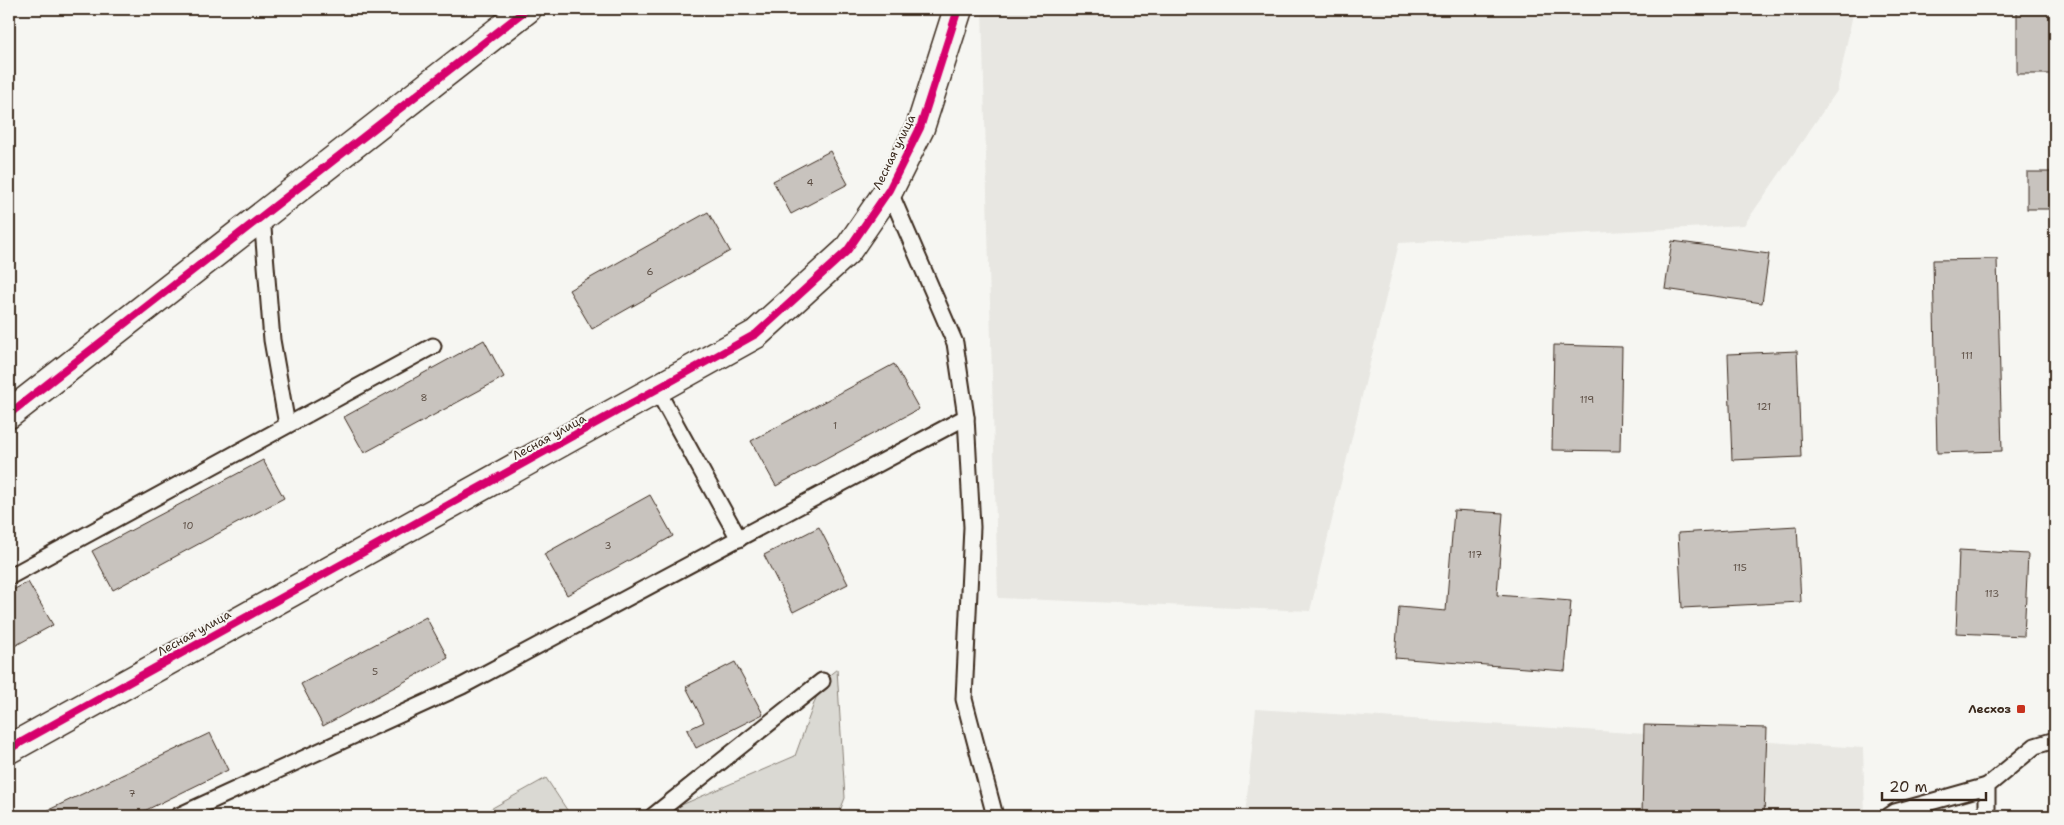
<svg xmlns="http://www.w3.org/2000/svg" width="2064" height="825" viewBox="0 0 2064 825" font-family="'Shantell Sans',sans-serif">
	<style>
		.built { fill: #e8e7e2 }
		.green { fill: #dad9d3; stroke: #8a8278 }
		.building { fill: #c8c3be; stroke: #3b2a1e }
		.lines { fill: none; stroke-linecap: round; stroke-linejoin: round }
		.service-casing { stroke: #3b2a1e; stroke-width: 19 }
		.minor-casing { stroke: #3b2a1e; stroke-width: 31 }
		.service { stroke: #f6f6f2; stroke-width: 15 }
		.minor { stroke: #f6f6f2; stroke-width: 28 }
		.cycleway-casing { stroke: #f6f6f2; stroke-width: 11 }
		.cycleway { stroke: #d6006c; stroke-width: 8 }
		.poi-dot { fill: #c8321e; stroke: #f6f6f2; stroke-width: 2 }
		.labels { text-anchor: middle; stroke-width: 4; stroke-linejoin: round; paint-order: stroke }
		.number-label { font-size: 10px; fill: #5e5046 }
		.street-label { font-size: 12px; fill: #3b2a1e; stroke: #f6f6f2 }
		.poi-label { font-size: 12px; font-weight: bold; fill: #3b2a1e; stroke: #f6f6f2; text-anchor: end }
	</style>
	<rect width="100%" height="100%" fill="#f6f6f2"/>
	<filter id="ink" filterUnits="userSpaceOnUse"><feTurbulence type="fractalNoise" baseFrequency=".02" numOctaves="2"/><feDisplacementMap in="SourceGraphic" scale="10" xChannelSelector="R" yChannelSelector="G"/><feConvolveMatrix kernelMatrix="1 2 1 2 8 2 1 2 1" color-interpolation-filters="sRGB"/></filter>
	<g filter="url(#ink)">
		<g class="built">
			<path d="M982,9H1854L1837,91L1744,225L1399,243L1310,611L998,598Z"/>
			<path d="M1256,709L1863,748L1865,816H1245Z"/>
		</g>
		<g class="green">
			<path d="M837,669L845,798L838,816H656L795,756L822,681Z"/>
			<path d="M546,778L571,816H478Z"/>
		</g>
		<g class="building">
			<rect x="2017" y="9" width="38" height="65"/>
			<path d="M830,151L848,184L791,214L773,181Z"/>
			<rect x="2027" y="172" width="28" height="37"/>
			<path d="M708,212L730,251L592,329L569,290Z"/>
			<path d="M1672,241L1769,254L1762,303L1665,289Z"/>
			<path d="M1997,259L2002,451L1937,453L1933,260Z"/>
			<path d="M484,340L504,377L364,453L344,417Z"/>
			<path d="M1554,345L1622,347L1620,451L1552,450Z"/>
			<path d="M1797,351L1801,457L1732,460L1728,354Z"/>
			<path d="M894,364L919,409L776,486L751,441Z"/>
			<path d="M263,460L284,498L113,590L92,551Z"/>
			<path d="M650,495L673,536L567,595L544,554Z"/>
			<path d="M1454,510L1503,513L1497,595L1571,601L1565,671L1395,658L1399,607L1446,611Z"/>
			<path d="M1797,526L1801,602L1682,608L1678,533Z"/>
			<path d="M819,527L848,584L793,612L764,555Z"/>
			<path d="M1959,550L2028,554L2024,636L1956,633Z"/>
			<path d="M28,582L53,625L9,649V592Z"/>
			<path d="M426,617L448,658L323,726L301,684Z"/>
			<path d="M735,662L763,714L696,748L687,730L704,722L686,687Z"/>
			<path d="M1644,725L1767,728L1764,816H1642Z"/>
			<path d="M210,733L228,770L134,816H36Z"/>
		</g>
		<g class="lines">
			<g class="service-casing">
				<g id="service">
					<path d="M262,216L272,340L287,425"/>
					<path d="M657,390L739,539"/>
					<path d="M966,417L972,527L964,699L995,816"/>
					<path d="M9,577L433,346"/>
					<path d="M178,816L462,686L966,417L955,343L889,190"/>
					<path d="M653,816L822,681"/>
					<path d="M1889,816L1895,812L1987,786"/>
					<path d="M1987,816V786L2035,746L2055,740"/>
				</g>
			</g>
			<g class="minor-casing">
				<g id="minor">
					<path d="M9,414L527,9"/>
					<path d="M9,749L756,334L847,251L889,190L920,128L958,9"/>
				</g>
			</g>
			<use href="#service" class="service"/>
			<use href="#minor" class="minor"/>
			<g class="cycleway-casing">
				<g id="cycleway">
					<path d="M9,414L527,9"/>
					<path d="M9,749L756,334L847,251L889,190L920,128L958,9"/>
				</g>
			</g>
			<use href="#cycleway" class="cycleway"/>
		</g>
	</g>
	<rect class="poi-dot" x="2016" y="704" width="10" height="10" rx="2.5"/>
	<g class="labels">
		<g class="number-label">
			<text x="810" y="186">4</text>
			<text x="650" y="275">6</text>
			<text x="1967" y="359">111</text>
			<text x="424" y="401">8</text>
			<text x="1587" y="403">119</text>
			<text x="1764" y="410">121</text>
			<text x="835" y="429">1</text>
			<text x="188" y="529">10</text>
			<text x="608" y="549">3</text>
			<text x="1475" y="558">117</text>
			<text x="1740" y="571">115</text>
			<text x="1992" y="597">113</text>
			<text x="375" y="675">5</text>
			<text x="132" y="797">7</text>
		</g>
		<g class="street-label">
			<text transform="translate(894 152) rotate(-64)" y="4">Лесная улица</text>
			<text transform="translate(549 437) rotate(-29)" y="4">Лесная улица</text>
			<text transform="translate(194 633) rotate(-29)" y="4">Лесная улица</text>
		</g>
		<g class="poi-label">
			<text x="2011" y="713">Лесхоз</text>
		</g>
	</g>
	<rect width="2064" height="825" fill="none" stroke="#f6f6f2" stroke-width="30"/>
	<rect x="15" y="15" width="2034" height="795" fill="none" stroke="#3b2a1e" stroke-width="2" filter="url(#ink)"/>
	<path d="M1882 792v8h104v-8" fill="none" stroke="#3b2a1e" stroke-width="2.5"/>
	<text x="1889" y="792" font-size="15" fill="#3b2a1e" stroke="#f6f6f2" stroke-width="4" paint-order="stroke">20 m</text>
</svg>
